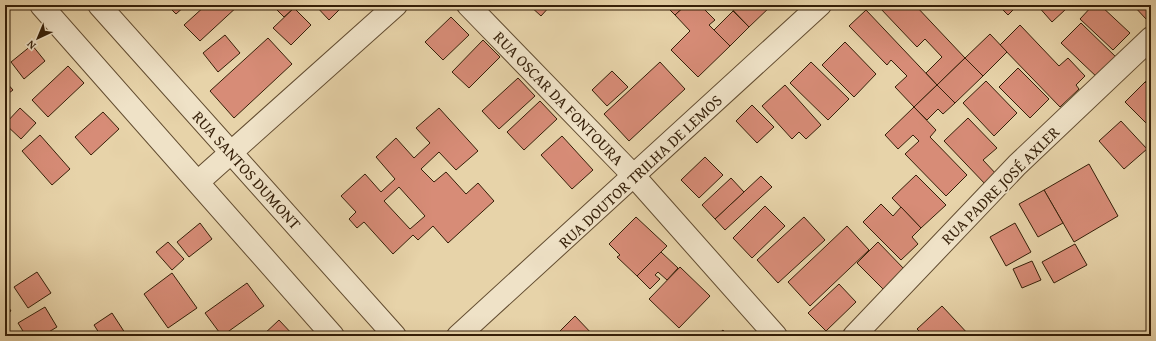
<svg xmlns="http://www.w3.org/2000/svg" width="1156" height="341" viewBox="0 0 1156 341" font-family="'Gentium Book Plus',serif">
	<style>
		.building { fill: #d78c77; stroke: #351f08; fill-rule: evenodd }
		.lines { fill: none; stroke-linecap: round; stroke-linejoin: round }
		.minor-casing { stroke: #624c30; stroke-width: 24 }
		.minor { stroke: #efe2c7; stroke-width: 22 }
		.labels { text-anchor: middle; stroke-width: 3.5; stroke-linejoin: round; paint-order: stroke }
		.street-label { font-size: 16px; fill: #351f08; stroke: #efe2c7 }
	</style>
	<rect width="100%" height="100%" fill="#e7d3a9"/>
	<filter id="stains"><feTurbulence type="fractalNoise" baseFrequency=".005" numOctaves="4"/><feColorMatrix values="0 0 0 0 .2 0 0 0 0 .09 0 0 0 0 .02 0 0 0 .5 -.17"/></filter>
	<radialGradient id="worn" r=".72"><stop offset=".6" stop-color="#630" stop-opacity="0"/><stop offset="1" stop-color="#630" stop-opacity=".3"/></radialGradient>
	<g class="building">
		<path d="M167,5H186L176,14Z"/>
		<path d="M206,5H239L200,41L184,25Z"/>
		<path d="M272,5H291L294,8L284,17Z"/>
		<path d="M315,5H344L329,20Z"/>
		<path d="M529,5H551L541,16Z"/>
		<path d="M665,5H686L675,15Z"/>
		<path d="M686,5H700L715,20L709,25L730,46L698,77L671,50L690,31L675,15Z"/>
		<path d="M731,5H772L749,27L729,6Z"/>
		<path d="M884,5H915L965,58L937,85L926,73L942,57L925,39L917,47L880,8Z"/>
		<path d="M998,5H1018L1008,15Z"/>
		<path d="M1037,5H1062L1066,9L1052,22Z"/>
		<path d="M1093,5H1100L1130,33L1113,50L1080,19Z"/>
		<path d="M1133,5H1151V14L1146,19Z"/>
		<path d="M294,8L311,25L291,45L273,28Z"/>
		<path d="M866,10L937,85L914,107L895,87L907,76L891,60L887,65L849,26Z"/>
		<path d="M733,11L749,27L730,46L714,30Z"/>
		<path d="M451,17L469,35L443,60L425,42Z"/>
		<path d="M1081,23L1118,59L1099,79L1061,43Z"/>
		<path d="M1020,25L1059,66L1068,58L1085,76L1076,85L1079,89L1060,107L1000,45Z"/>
		<path d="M990,34L1007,52L983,76L965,58Z"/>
		<path d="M225,35L240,53L218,72L203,53Z"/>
		<path d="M268,38L292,64L234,118L210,91Z"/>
		<path d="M483,40L500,57L469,88L452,72Z"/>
		<path d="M845,42L876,74L854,97L822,65Z"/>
		<path d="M32,45L45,61L24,79L11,62Z"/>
		<path d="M965,58L983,76L955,103L937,85Z"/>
		<path d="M660,62L685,89L629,141L604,114Z"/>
		<path d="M811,62L849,99L828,120L790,83Z"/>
		<path d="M68,66L84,83L48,117L32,100Z"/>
		<path d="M1018,68L1049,99L1030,118L999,87Z"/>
		<path d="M612,71L628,87L607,106L592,90Z"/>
		<path d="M1151,76V88L1145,82Z"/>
		<path d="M518,78L535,96L499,129L482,111Z"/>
		<path d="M5,81L13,90L5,96Z"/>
		<path d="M986,81L1017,113L994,136L963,103Z"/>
		<path d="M1145,82L1151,88V128L1125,102Z"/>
		<path d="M785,85L821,125L806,139L799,132L792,139L762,106Z"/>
		<path d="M937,85L955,103L943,114L938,109L927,120L914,107Z"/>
		<path d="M540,101L557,119L524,150L507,132Z"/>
		<path d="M752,105L774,127L757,143L736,121Z"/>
		<path d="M914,107L936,130L930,137L967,175L946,196L905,154L919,141L913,135L898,149L885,135Z"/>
		<path d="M20,108L36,123L21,139L5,124Z"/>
		<path d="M439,108L478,151L456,170L439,152L421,169L434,182L446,172L466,194L478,183L494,201L448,243L433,226L418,240L413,235L393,254L364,222L357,228L349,219L356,212L341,196L365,174L381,192L395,179L376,157L396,138L414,158L430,143L416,128ZM399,187L425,216L410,229L384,201Z"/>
		<path d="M103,112L119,129L91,155L75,137Z"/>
		<path d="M968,118L997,148L983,160L998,176L987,186L944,141Z"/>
		<path d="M1121,121L1147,149L1124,169L1099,141Z"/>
		<path d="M40,135L70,169L52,185L22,151Z"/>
		<path d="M562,136L593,170L572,189L541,155Z"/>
		<path d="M705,157L723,175L699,198L681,180Z"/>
		<path d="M1089,164L1118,216L1074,242L1044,190Z"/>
		<path d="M916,175L946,205L921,228L892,198Z"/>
		<path d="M761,176L772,187L725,230L715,219Z"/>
		<path d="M731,178L744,192L715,219L702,205Z"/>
		<path d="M1044,190L1063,223L1038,237L1019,204Z"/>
		<path d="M881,204L893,216L901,207L921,228L912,237L918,244L901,260L863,222Z"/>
		<path d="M765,206L785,226L752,258L733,238Z"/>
		<path d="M636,217L667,246L637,276L617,257L620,255L609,244Z"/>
		<path d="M804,217L825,240L778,283L757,260Z"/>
		<path d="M200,223L212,239L189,257L177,242Z"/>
		<path d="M1015,223L1031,252L1006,266L990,237Z"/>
		<path d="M847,226L869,250L810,306L788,282Z"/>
		<path d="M168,242L184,259L172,270L156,252Z"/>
		<path d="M878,242L905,270L884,290L857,263Z"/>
		<path d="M1075,244L1087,265L1054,283L1042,262Z"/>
		<path d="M661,252L678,268L667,280L658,272L655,275L660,279L650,289L637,276Z"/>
		<path d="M1032,261L1041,280L1022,288L1013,269Z"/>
		<path d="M680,267L710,296L679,328L649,299Z"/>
		<path d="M37,272L51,293L28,308L14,287Z"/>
		<path d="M172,273L197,308L168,328L144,294Z"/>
		<path d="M247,283L264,306L222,336L205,313Z"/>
		<path d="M839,284L856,302L826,331L808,313Z"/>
		<path d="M5,302L11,311L5,314Z"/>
		<path d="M942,306L970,336H924L917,329Z"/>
		<path d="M45,307L57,327L42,336H26L18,323Z"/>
		<path d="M112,313L127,336H101L94,325Z"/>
		<path d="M575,316L594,336H555Z"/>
		<path d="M279,320L294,336H262Z"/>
		<path d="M723,330L728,336H716Z"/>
	</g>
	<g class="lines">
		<g class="minor-casing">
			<g id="minor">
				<path d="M41,5L333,336"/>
				<path d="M99,5L395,336"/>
				<path d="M468,5L634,176L776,336"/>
				<path d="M198,182L396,5"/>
				<path d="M458,336L820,5"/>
				<path d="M854,336L1017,165L1151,38"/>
			</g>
		</g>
		<use href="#minor" class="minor"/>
	</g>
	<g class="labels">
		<g class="street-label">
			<text transform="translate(559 98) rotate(46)" y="6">RUA OSCAR DA FONTOURA</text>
			<text transform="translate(247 170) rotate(48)" y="6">RUA SANTOS DUMONT</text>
			<text transform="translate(640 171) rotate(-43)" y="6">RUA DOUTOR TRILHA DE LEMOS</text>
			<text transform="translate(1000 185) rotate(-45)" y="6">RUA PADRE JOSÉ AXLER</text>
		</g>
	</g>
	<rect width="1156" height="341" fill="none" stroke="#e7d3a9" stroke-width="20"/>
	<rect x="6" y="6" width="1144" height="329" fill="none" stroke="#351f08" stroke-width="2"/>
	<rect x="10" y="10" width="1136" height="321" fill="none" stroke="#351f08"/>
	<g transform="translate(38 38) rotate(224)" stroke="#efe2c7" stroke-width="3" paint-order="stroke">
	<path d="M0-3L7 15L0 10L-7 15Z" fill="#351f08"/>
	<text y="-6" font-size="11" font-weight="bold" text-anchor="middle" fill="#351f08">N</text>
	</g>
	<rect width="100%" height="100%" filter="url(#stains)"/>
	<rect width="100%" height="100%" fill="url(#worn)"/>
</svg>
